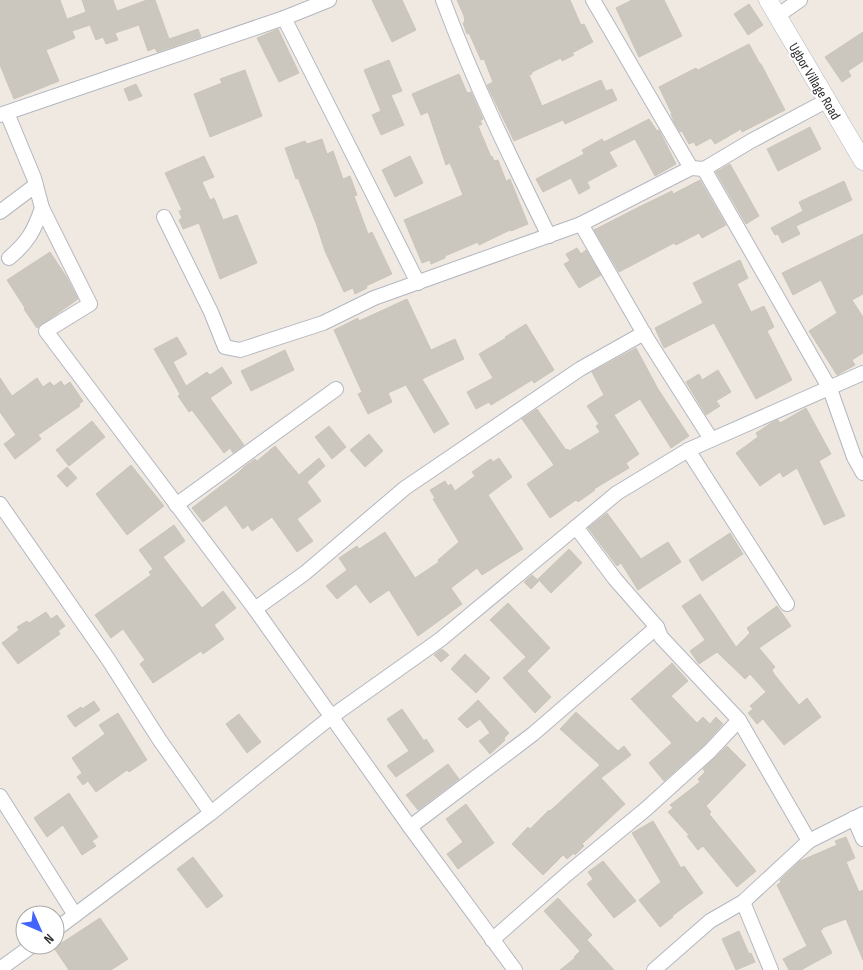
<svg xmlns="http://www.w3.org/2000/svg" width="863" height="970" viewBox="0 0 863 970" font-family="'Sofia Sans Condensed',sans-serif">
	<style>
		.building { fill: #cbc7bf; stroke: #cbc5ba }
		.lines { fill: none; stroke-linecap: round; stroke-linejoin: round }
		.minor-casing { stroke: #b4b7c1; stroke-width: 16 }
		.tertiary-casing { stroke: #b4b7c1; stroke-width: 19 }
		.minor { stroke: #fff; stroke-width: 14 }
		.tertiary { stroke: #fff; stroke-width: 18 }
		.labels { text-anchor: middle; stroke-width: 4; stroke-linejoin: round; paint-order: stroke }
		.street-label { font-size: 14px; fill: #2e2e2e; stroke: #fff }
	</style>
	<rect width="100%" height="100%" fill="#efe9e1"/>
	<g class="building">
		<path d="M0,0H60L67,19L86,12L82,0H113L117,11L147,0H155L169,39L198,29L201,37L157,52L155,48L148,51L139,25L115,33L118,40L106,44L103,37L96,40L90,25L72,31L75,38L46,50L59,81L14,99L0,65Z"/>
		<path d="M372,0H402L416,30L392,42Z"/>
		<path d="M457,0H570L581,25L584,24L593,42L572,53L574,55L562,61L561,58L532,72V74L529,75L542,106L601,80L606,91L612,89L617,100L565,124L563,120L514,141L487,85L493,82L484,59L481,60L469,33L467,34L463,23L465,22L464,16Z"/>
		<path d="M632,0H664L682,36L639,57L616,8Z"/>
		<path d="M749,4L763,25L748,35L734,14Z"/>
		<path d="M278,29L299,73L279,82L257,38Z"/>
		<path d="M863,32V61L848,71L851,76L842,82L825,57Z"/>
		<path d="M749,44L760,64H761L785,110L742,132L741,129L715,144L711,138L696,146L694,142L689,144L682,131L680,132L674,122L671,114H672L659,87L696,68L698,70Z"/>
		<path d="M389,60L402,91L391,95L404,125L381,135L372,115L381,111L364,70Z"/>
		<path d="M245,70L262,116L210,137L194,94L222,83L220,79Z"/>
		<path d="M459,74L467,93L471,92L483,119L480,121L482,124L478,126L491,157L492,156L494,161L498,160L506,181L510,179L528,224L511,231L510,230L479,245L478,242L445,256V258L431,264L430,260L422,263L404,220L463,195L450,163L446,165L428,112L421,115L412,94Z"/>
		<path d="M136,84L142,96L129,101L124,89Z"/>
		<path d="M649,119L657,131L659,130L676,164L655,176L635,139L609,152L617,166L587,182L590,188L579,194L571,178L543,192L536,179L584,154L582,150L602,139L604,142Z"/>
		<path d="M810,127L821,149L778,171L767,149Z"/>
		<path d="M322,139L327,154L333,151L343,179L350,176L357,195L354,196L368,234L372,232L392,274L366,286L367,288L355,294L353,288L344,292L325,251L316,223L298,178L296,179L285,148L305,141L307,144Z"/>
		<path d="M204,156L214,177L202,182L210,200L214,198L223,220L237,215L257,263L220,279L199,223L183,229L179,220L182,218L179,211L182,210L165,173Z"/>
		<path d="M410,156L423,183L395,197L382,170Z"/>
		<path d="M730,164L759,216L746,224L716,172Z"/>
		<path d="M700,180L726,225L702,238L699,233L676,245L674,243L619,272L594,230L639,207L672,191L673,194Z"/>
		<path d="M844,181L852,200L796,226L800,234L782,243L778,234L775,235L771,228L803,211L799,202Z"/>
		<path d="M863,234V294L852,300L863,317V353L852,360L855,365L837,375L809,331L837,313L821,280L793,295L782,273Z"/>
		<path d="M577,248L581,254L586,250L601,275L579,288L564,264L570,261L566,254Z"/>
		<path d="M50,252L66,276L78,299L37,328L24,309L25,308L7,280Z"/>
		<path d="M740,260L748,278L737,284L751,312L764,306L774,327L767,331L792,380L756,399L714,323L664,348L655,328L703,303L693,283Z"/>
		<path d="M407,299L431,350L455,339L464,359L422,379L449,424L434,433L406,385L388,393L392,402L368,414L358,394L362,392L334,330L358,318L359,321Z"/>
		<path d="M526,324L554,370L534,383L532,380L491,405L489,402L476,409L467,392L493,378L479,354L506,338L505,337Z"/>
		<path d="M177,337L187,354L173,362L186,386L207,372L210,375L222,367L232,383L210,398L244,445L233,453L230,448L224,453L192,410L189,412L178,396L180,394L154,349Z"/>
		<path d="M636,348L658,389L689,436L671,448L640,399L614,415L639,454L626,463L629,468L594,489L595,490L578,502L576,500L550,518L527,484L554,465L522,419L537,409L566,450L568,449L569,451L600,432L596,426L599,424L587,406L604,395L592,372Z"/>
		<path d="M285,350L294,370L251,391L241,371Z"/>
		<path d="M718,370L731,392L716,401L720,406L706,415L686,382L699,374L702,380Z"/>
		<path d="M0,378L12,396L37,378L43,387L50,382L54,386L61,381L64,386L70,382L83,401L79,404L80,406L38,435L41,439L15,459L4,444L16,435L0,412Z"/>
		<path d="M806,408L831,454L819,461L845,516L824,525L797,468L783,477L780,472L760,486L736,453L758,437L756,433L773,422L778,420L780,423Z"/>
		<path d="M92,421L105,437L69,466L56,450Z"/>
		<path d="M329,426L346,447L332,459L315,437Z"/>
		<path d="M369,434L383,451L365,467L350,450Z"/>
		<path d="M275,446L299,475L319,458L325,466L307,482L321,501L297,519L313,541L297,552L272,517L252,531L248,525L243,529L226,505L203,522L192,508L239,472L244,467L255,459L257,461Z"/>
		<path d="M499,458L512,477L488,495L523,549L482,575L477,568L451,588L462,604L418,636L389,590L370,603L356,584L337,599L326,586L347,570L339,558L357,546L359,549L385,532L415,578L439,562L438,560L459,542L433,499L435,498L430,490L445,481L448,486L451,484L455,491L475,476L472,472L489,460L491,459L493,462Z"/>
		<path d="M131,465L164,506L127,535L96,494Z"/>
		<path d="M67,467L77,478L67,487L57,476Z"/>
		<path d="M607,513L641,559L668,542L681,562L638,590L621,563L617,566L588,528Z"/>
		<path d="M174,525L185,541L163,557L202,608L223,591L236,608L214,625L224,639L203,654L201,651L153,683L140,664L145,660L123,629L111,638L95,615L151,575L149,572L153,569L139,550Z"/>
		<path d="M730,533L743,554L702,581L689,560Z"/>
		<path d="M569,549L582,563L551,593L538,579Z"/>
		<path d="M532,575L539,581L531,589L524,582Z"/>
		<path d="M700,594L736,647L750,633L747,628L777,606L791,626L759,648L775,667L772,670L774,674L799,705L807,698L821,717L784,745L763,719L757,724L748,713L753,709L750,706L766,692L750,674L745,679L717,652L699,664L690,651L705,640L682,606Z"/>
		<path d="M508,603L550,648L527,671L551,697L535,713L503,678L526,657L490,620Z"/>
		<path d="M46,612L51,619L57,615L65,626L58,631L60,634L18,664L2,643L19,630L17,627L27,621L29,623Z"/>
		<path d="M442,649L449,655L441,662L434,655Z"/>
		<path d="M465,654L490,678L476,693L451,669Z"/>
		<path d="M672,663L688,681L671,696L697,723L703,717L710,724L716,717L723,724L704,745L664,781L649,763L672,743L631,699Z"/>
		<path d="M478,700L509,733L504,738L505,740L490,754L479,741L490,733L480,719L467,728L458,719Z"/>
		<path d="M94,701L100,710L75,727L67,716L81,707L82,709Z"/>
		<path d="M402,709L424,741L426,739L434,751L396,777L387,766L409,751L387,719Z"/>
		<path d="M576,712L618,751L624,746L631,755L601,778L625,804L582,844L584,846L575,855L574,853L567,859L563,855L543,875L512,844L528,827L530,829L549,810L550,811L600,765L560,729Z"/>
		<path d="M118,713L147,760L129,772L127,770L96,792L88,781L83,785L77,777L82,773L72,758L105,734L99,725Z"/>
		<path d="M239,714L261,742L247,753L226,724Z"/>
		<path d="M727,746L746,765L706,806L711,812L709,814L756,871L737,887L703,846L698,850L687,836L689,835L668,812L673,808L670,805L700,782L698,779L705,772L703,769Z"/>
		<path d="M448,764L459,779L418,810L406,795Z"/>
		<path d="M69,793L98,837L92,841L96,846L82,855L63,825L47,837L34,818Z"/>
		<path d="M466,804L494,843L458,869L447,854L463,842L446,819Z"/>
		<path d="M653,821L681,868L684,866L703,893L672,916L673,917L660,927L639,900L661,882L632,833Z"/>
		<path d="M846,837L855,858L846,862L859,892L863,890V960L846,919L822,928L823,929L820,930L832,953L801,970H789L783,959L807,946L777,885L781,882L780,880L800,861L837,845L835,841Z"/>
		<path d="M193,857L223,896L207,908L177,869Z"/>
		<path d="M603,861L636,901L614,918L587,884L593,879L588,872Z"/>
		<path d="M558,898L592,935L587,940L614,970H560L575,958L574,957L580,951L544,911Z"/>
		<path d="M100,918L128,959L111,970H69L54,948Z"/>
		<path d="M739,931L749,954L751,953L755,962L736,970L722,939Z"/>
	</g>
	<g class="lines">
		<g class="minor-casing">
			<g id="minor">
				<path d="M443,0C473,81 511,159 549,236"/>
				<path d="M593,0L691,168"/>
				<path d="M777,16L800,0"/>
				<path d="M284,18L418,283"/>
				<path d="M7,113L34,178L42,208L90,304L46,331L255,609L410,827L515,970"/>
				<path d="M0,115L284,18L329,0"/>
				<path d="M704,169L830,389L854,457L863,473"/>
				<path d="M0,212L36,185"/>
				<path d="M164,217L211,312L225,347L240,350L323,323L374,298L581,224L691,168L704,169L751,141L826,101"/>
				<path d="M581,224L646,337L711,439"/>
				<path d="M9,258C28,242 34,231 42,208"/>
				<path d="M688,450L787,604"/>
				<path d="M0,504L108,659L159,739L211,813"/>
				<path d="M176,505L336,389"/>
				<path d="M576,527L615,579L657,627L661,637L739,720L809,841"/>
				<path d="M255,609L305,573L405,488L580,369L644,333"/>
				<path d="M0,796L75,915"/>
				<path d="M854,818L863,839"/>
				<path d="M410,827L533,734L657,627"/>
				<path d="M743,902L771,970"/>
				<path d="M55,930L211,813L331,717L441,639L617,493L688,450L863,373"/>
				<path d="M492,940L567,874L646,809L710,751L739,720"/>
				<path d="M0,969L33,945"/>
				<path d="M654,970L710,921L743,902L809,841L863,814"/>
			</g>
		</g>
		<g class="tertiary-casing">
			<path id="tertiary" d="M768,0L863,161"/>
		</g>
		<use href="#minor" class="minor"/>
		<use href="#tertiary" class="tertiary"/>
	</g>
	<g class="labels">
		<g class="street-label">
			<text transform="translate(815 81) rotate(59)" y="5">Ugbor Village Road</text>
		</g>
	</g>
	<g transform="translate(40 930) rotate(135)"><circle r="24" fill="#ffffff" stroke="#ababab"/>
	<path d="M0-4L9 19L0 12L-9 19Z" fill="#4264fb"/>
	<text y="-8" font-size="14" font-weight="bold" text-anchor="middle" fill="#2e2e2e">N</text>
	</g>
</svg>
